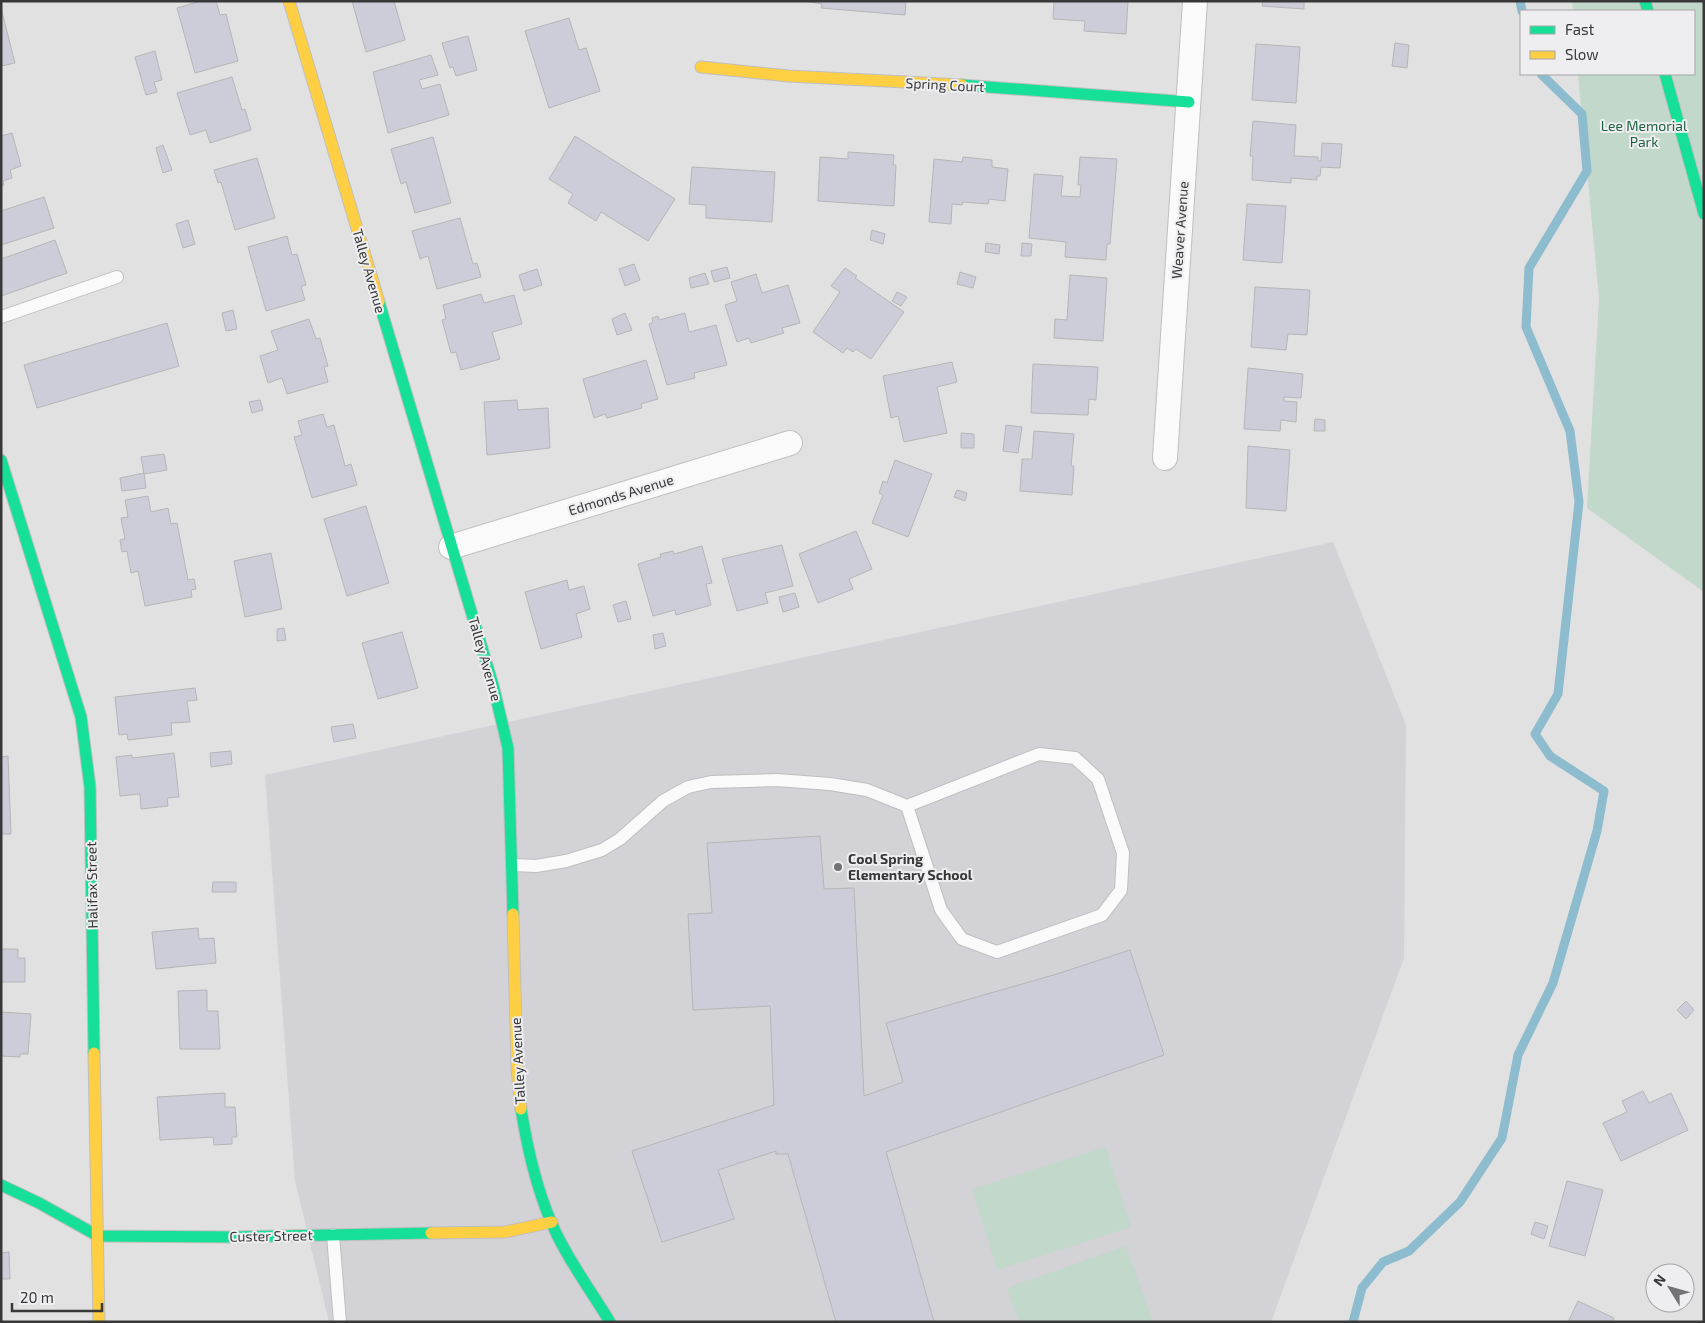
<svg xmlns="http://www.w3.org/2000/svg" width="1705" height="1323" viewBox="0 0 1705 1323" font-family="'Exo 2',sans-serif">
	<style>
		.built { fill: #d2d2d7 }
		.green { fill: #c1d8ca }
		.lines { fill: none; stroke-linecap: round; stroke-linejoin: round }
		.stream { stroke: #8dbcce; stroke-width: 9 }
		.building { fill: #cccdd9; stroke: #b6b6b7 }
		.lane-casing { stroke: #bfbfbf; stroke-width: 14 }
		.street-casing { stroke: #bfbfbf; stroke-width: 26 }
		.fast-casing { stroke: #bfbfbf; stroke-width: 13 }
		.slow-casing { stroke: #bfbfbf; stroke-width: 13 }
		.lane { stroke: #fafafb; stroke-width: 12 }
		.street { stroke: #fafafb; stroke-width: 24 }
		.fast { stroke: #16e098; stroke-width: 11 }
		.slow { stroke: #ffcf43; stroke-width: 11 }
		.poi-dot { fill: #737374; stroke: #eeeef0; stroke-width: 2 }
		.labels { text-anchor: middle; stroke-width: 4; stroke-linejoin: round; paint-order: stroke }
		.street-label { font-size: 14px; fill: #383839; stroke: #eeeef0 }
		.park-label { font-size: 14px; fill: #206342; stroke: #eeeef0 }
		.poi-label { font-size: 14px; font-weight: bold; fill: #383839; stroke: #eeeef0; text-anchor: start }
	</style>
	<rect width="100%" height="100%" fill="#e1e1e2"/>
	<path class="built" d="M1333,542L1406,725L1404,958L1271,1322H329L295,1181L265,775Z"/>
	<g class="green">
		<path d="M1572,1H1704V592L1587,508L1599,298L1578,74H1694V11H1573Z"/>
		<path d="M1106,1147L1131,1227L997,1270L972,1189Z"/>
		<path d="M1126,1246L1153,1322H1019L1007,1288Z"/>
	</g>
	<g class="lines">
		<g class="stream">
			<path d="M1520,1L1522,11"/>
			<path d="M1353,1322L1362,1288L1383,1262L1409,1251L1460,1202L1502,1138L1518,1055L1553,983L1597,831L1604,791L1550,756L1535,734L1558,694L1579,502L1570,431L1526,327L1529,268L1587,171L1582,114L1541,74"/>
		</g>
	</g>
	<g class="building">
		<path d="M201,1H216L220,15L226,14L238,61L195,73L177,8Z"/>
		<path d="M352,1H394L405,40L366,52Z"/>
		<path d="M803,1H906L905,15L821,8L822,4Z"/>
		<path d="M1054,1H1128L1126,34L1084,31L1085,21L1053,19Z"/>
		<path d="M1263,1H1304V9L1262,6Z"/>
		<path d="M1,8L15,63L1,66Z"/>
		<path d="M569,18L579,50L586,48L600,91L549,108L525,31Z"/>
		<path d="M468,36L477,70L456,76L453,67L450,68L442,43Z"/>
		<path d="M1395,43L1409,45L1407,68L1392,66Z"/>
		<path d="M1256,44L1300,47L1296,103L1252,100Z"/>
		<path d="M155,51L162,80L154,82L157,92L146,95L135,57Z"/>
		<path d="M431,55L438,75L419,80L422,89L440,84L449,115L388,133L373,72Z"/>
		<path d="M232,77L242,110L245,109L251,130L210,143L206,130L190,135L177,93Z"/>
		<path d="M1253,121L1296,125L1294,156L1318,157V161H1321L1322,143L1342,144L1340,168L1321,167L1320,176H1317V180L1291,178V183L1252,180L1253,156H1250Z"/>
		<path d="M12,133L21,166L10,170L12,178L3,181L4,185L1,186V136Z"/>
		<path d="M575,136L675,199L648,241L601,212L596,221L568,203L573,194L549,179Z"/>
		<path d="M433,137L451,203L415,213L406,182L401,184L391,149Z"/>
		<path d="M163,145L172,170L163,173L156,148Z"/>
		<path d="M848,152L894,155L893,165H896L894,206L818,201L820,157L848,159Z"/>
		<path d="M963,157L992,160V167L1008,169L1005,201L989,199L988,204L963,202L962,205L952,204L951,224L929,222L934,159L962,162Z"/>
		<path d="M1080,157L1117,159L1110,244H1107L1106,260L1065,257L1066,242L1029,238L1034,174L1063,176L1061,196L1080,197L1081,185H1078Z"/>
		<path d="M257,158L275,218L235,230L221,182L218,183L214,170Z"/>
		<path d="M692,167L775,172L772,222L706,218V205L689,204Z"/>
		<path d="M44,197L54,228L1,245V211Z"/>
		<path d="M1247,204L1286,206L1282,263L1243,260Z"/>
		<path d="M460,218L473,264L477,263L481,277L437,289L428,256L420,259L412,231Z"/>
		<path d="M188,220L195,244L183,248L176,224Z"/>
		<path d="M872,230L885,234L883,244L870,240Z"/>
		<path d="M287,236L292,255L297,254L306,285L301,286L305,300L266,311L248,247Z"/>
		<path d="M55,240L67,273L1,296V259Z"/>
		<path d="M986,243L1000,245L999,254L985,252Z"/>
		<path d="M1022,243L1032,244L1031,256H1021Z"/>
		<path d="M634,264L640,280L625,286L619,269Z"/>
		<path d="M727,267L730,278L714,282L711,271Z"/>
		<path d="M845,268L857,276L855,278L904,312L871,359L856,349L853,352L847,348L843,353L813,332L840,292L831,286Z"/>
		<path d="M537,269L542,285L524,291L519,275Z"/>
		<path d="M960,272L976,277L973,288L957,284Z"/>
		<path d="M705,273L709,284L691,288L689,278Z"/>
		<path d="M756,274L762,293L788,285L800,323L782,328L784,333L751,343L749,338L737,342L725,305L737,301L731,282Z"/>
		<path d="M1070,275L1107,278L1103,341L1054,338L1055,319L1067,320Z"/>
		<path d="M1255,287L1310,290L1307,335L1288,334L1286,350L1251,347Z"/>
		<path d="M897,292L907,297L901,306L892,301Z"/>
		<path d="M481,294L484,303L514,295L522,324L492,332L500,359L461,370L456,352L451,353L442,320L446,319L443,305Z"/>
		<path d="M233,310L237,329L226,331L222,313Z"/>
		<path d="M625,313L632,330L617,335L612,319Z"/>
		<path d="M685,313L689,332L716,325L727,365L694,373L695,378L667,385L649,324L653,322L652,318L658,316L659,320Z"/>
		<path d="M309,319L316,339L320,338L328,366L324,367L328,382L287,394L282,378L268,383L260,356L278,350L271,331Z"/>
		<path d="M167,323L179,366L37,408L24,365Z"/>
		<path d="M646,360L658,399L641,404L642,408L607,418L605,414L594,418L583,379Z"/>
		<path d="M952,362L957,382L937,387L947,433L904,442L898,416L891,418L883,376Z"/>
		<path d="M1033,364L1098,367L1096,400L1089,399L1088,415L1031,413Z"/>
		<path d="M1248,368L1303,374L1301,398L1284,397V401L1297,402L1296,422L1281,420L1280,431L1244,429Z"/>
		<path d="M260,400L263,410L252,413L249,402Z"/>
		<path d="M517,400L518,410L548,408L550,448L487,455L484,402Z"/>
		<path d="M323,414L327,427L334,425L345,466L351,464L357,485L312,498L294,437L302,435L298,421Z"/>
		<path d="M1315,419L1325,420V431H1314Z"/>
		<path d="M1006,425L1022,427L1018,453L1003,451Z"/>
		<path d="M1034,431L1074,434L1071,466H1074L1072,495L1020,491L1022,459H1032Z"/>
		<path d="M961,433L974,434V448H961Z"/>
		<path d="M1248,446L1290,450L1286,511L1246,508Z"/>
		<path d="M164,454L167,470L144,474L141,457Z"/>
		<path d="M895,460L932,474L908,537L872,523L883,495L879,493L883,481L887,483Z"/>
		<path d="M144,473L146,488L122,491L120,478Z"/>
		<path d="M957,490L967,493L965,501L954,497Z"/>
		<path d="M148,496L151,512L168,508L171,524L177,523L188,580L194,579L196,589L191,590L192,597L145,606L138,571L131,573L127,551L122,552L120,540L125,539L121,518L128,517L125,500Z"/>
		<path d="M366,506L389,583L347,596L324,519Z"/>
		<path d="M856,531L872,569L849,579L853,589L818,603L799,554Z"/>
		<path d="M782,545L793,586L765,593L768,603L737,611L722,559Z"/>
		<path d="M702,546L712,583L706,584L711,605L676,615L675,610L653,616L638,564L661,557L660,554L673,551L674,554Z"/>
		<path d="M271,553L282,609L245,617L234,561Z"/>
		<path d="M567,580L569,590L584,586L590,609L576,614L582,637L541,649L525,592Z"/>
		<path d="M795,593L799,607L783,612L779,597Z"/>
		<path d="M626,601L631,619L618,622L613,605Z"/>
		<path d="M284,628L286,640L277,641V629Z"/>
		<path d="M402,632L418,688L378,699L362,643Z"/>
		<path d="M663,633L666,646L655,649L653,635Z"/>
		<path d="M195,688L197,700L187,701L190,722L171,723L172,735L128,740L127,734L119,735L115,697Z"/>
		<path d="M353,724L356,738L334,742L331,727Z"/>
		<path d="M231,751L232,764L211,767L210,753Z"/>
		<path d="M174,753L179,797L167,798L168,806L141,809L140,794L120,796L116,757L132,755V758Z"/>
		<path d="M8,756L11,834H1V757Z"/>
		<path d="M820,836L824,889L854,888L864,1096L903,1082L886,1023L1057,974L1130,950L1164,1055L886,1152L934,1322H836L788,1154H776V1151L718,1170L734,1219L662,1242L632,1151L774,1105L770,1006L693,1010L688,914L712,913L707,843Z"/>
		<path d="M213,882H236V892H212Z"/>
		<path d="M198,928L199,939L214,938L216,963L156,969L152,932Z"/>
		<path d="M1,949H18V958H25V982H1Z"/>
		<path d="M207,990V1011H218L220,1049H180L178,991Z"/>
		<path d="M1686,1001L1694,1010L1686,1019L1677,1010Z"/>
		<path d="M1,1012L31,1014L28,1054H20V1057L1,1056Z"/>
		<path d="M1643,1091L1649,1103L1671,1093L1688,1130L1621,1161L1603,1123L1627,1112L1622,1101Z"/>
		<path d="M225,1093V1107H235L237,1137H232V1144L214,1145L213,1137L160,1140L157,1097Z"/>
		<path d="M1567,1181L1603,1190L1585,1256L1549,1246Z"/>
		<path d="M1535,1222L1548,1226L1544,1239L1531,1234Z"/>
		<path d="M9,1252L10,1279H1V1253Z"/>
		<path d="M1578,1301L1614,1318L1612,1322H1568Z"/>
	</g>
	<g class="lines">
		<g class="lane-casing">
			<g id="lane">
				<path d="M1,317L117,277"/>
				<path d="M513,865L536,866L566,861L602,850L620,839L663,801L688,787L711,782L777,780L830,784L867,790L907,806L941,910L962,939L997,952L1102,915L1121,890L1123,853L1098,779L1075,758L1039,754L907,806"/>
				<path d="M333,1235L340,1322"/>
			</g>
		</g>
		<g class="street-casing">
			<g id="street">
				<path d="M1165,458L1195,1"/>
				<path d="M451,547L790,443"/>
			</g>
		</g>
		<g class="fast-casing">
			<g id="fast">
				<path d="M1645,1L1648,11"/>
				<path d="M1665,74L1704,214"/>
				<path d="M962,85L1189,102"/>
				<path d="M379,302L493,685L508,748L513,914"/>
				<path d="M1,460L81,717L90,787L94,1053"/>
				<path d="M521,1109C528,1153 538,1197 558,1237C573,1267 593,1294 610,1322"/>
				<path d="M1,1185L39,1203L98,1236L234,1237L431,1233"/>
			</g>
		</g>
		<g class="slow-casing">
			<g id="slow">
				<path d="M289,1L379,302"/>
				<path d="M701,67L789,76L962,85"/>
				<path d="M513,914L517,1068L521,1109"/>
				<path d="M94,1053L99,1322"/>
				<path d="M431,1233L505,1232L552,1222"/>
			</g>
		</g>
		<use href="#lane" class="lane"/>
		<use href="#street" class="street"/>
		<use href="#fast" class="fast"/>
		<use href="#slow" class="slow"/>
	</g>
	<circle class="poi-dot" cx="838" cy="867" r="5"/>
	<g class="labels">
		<g class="street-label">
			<text transform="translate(945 85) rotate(3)" y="5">Spring Court</text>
			<text transform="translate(1180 230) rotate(-86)" y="5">Weaver Avenue</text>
			<text transform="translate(369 271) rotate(74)" y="5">Talley Avenue</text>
			<text transform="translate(621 495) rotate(-17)" y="5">Edmonds Avenue</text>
			<text transform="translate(485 659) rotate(74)" y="5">Talley Avenue</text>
			<text transform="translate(92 885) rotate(-91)" y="5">Halifax Street</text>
			<text transform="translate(518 1061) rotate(-93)" y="5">Talley Avenue</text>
			<text transform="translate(271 1236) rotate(-1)" y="5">Custer Street</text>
		</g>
		<g class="park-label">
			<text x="1644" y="131">Lee Memorial<tspan x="1644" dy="16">Park</tspan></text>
		</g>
		<g class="poi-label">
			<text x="848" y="864">Cool Spring<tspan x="848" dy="16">Elementary School</tspan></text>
		</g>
	</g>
	<rect width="1705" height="1323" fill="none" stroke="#383839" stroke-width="5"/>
	<rect x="1520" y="10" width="175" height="65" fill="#eeeef0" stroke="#a5a5a7"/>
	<rect x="1530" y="26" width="25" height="8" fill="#16e098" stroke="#a5a5a7"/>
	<text x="1565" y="35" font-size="15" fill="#383839">Fast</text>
	<rect x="1530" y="51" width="25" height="8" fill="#ffcf43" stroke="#a5a5a7"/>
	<text x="1565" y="60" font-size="15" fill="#383839">Slow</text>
	<g transform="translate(1670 1288) rotate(307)"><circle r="24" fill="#eeeef0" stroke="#a5a5a7"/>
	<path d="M0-4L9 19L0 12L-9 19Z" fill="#737374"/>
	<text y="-8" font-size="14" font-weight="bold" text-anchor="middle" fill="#383839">N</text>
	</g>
	<path d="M12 1303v8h90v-8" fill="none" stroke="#383839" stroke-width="2.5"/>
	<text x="20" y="1303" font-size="15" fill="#383839" stroke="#eeeef0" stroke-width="4" paint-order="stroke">20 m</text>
</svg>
